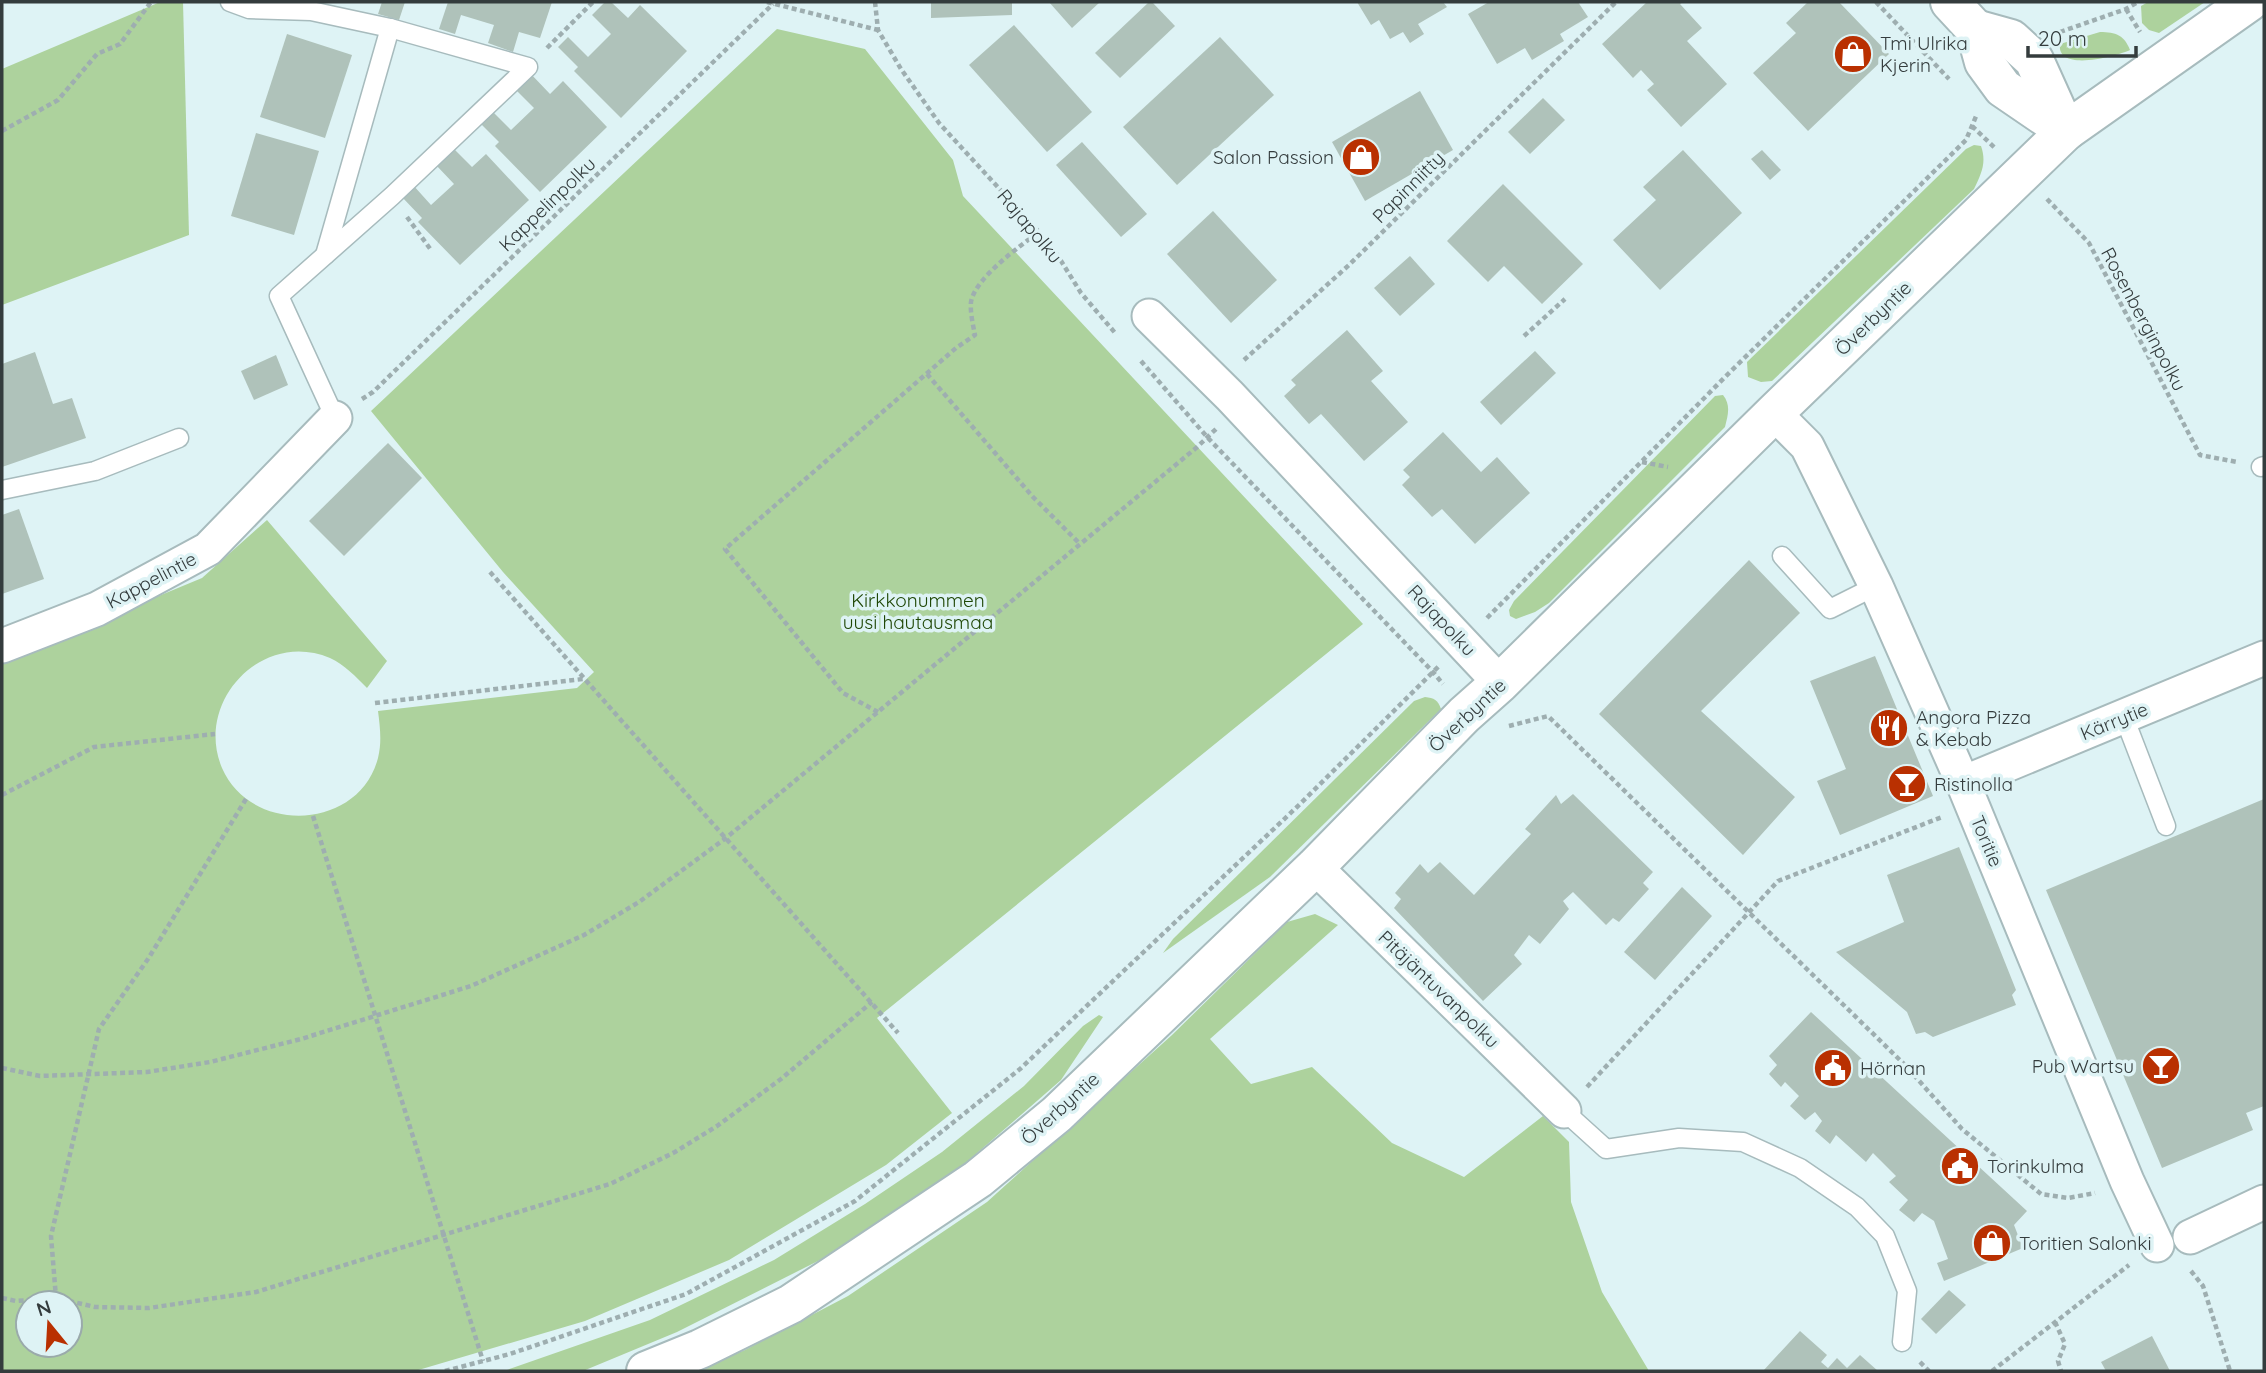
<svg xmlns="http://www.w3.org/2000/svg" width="2266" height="1373" viewBox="0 0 2266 1373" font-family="Quicksand,sans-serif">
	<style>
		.green { fill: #add29d; fill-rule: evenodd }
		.building { fill: #afc2ba }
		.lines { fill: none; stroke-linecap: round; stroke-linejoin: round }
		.lane-casing { stroke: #a7bbbd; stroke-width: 21 }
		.street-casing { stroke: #a7bbbd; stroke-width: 37 }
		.secondary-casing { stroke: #a7bbbd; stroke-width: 42 }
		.path { stroke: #9eaeb0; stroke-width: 4.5; stroke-dasharray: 5 3.5; stroke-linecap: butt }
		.lane { stroke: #fff; stroke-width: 18 }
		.street { stroke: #fff; stroke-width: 33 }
		.secondary { stroke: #fff; stroke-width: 38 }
		.labels { text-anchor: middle; stroke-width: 7; stroke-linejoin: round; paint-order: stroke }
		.poi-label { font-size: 19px; fill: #343c3d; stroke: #def3f5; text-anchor: start }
		.street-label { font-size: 19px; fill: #343c3d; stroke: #def3f5 }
		.park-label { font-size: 19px; fill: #1f4705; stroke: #def3f5 }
	</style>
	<rect width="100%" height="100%" fill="#def3f5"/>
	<g class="green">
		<path d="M160,2H183L189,235L2,305V69Z"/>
		<path d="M2148,2H2205L2159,33L2149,30L2142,23L2141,6Z"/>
		<path d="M777,29L865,49L953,160L963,196L1363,624L877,1018L952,1113L886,1165L729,1260L585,1321L415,1371H2V661L202,578L267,520L387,661L367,688C355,676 345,665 330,658C262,629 194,702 222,768C251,835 359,831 378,758C382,742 380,727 378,711L577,688L594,672L503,572L371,411ZM28,1303H70V1345H28Z"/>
		<path d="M2100,32C2116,32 2124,35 2130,50C2117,56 2056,73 2060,44Z"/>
		<path d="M1974,145L1981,146C1987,163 1981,174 1974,189L1772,381L1761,382L1748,377L1747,362L1966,149Z"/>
		<path d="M1723,395C1731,405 1728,415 1725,427L1549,603L1535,612L1516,619L1510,616L1509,610L1514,601L1715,396Z"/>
		<path d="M1425,697C1434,698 1438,700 1441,709L1270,877L1163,953L1173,939L1414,701Z"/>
		<path d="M1315,914L1338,925L1210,1039L1251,1084L1312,1067L1392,1143L1464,1177L1543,1116L1569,1142L1571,1202L1602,1292L1649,1371H694L745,1350L848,1296L987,1202L1172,1035L1287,922Z"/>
		<path d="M1099,1015L1103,1017L1061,1080L961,1167L820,1260L677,1332L583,1371H504L650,1320L774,1260L865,1204L942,1152L1024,1086L1083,1026Z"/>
	</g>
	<g class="building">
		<path d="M382,2H405L399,20L378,14Z"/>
		<path d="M448,2H552L540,38L519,32L513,52L488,43L494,25L461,15L455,34L439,29Z"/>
		<path d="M605,2H611L628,18L640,5L687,51L621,118L574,71L578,67L558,47L568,37L588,57L611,34L592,15Z"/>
		<path d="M931,2H1012V15L931,18Z"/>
		<path d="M1049,2H1100L1072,28Z"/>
		<path d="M1149,2H1152L1175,26L1120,78L1095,53Z"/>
		<path d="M1357,2H1443L1447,7L1418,24L1424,34L1410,43L1403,32L1390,39L1379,20L1371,25Z"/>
		<path d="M1489,2H1578L1588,17L1560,34L1564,41L1532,60L1525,48L1497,64L1468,14Z"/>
		<path d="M1647,2H1683L1680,4L1702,28L1687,41L1727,84L1681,127L1647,90L1654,84L1641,70L1633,78L1602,44Z"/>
		<path d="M1808,2H1839L1889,54L1808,131L1753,73L1796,33L1786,23Z"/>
		<path d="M1014,25L1092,112L1047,152L969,65Z"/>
		<path d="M287,34L352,55L325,138L260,117Z"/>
		<path d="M1220,37L1274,95L1177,185L1123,127Z"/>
		<path d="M529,72L550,94L563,81L607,127L540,192L495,146L499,142L479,122L491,110L511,130L534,108L514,88Z"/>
		<path d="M1420,91L1453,150L1365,201L1332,142Z"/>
		<path d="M1543,98L1565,120L1530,154L1508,132Z"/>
		<path d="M256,133L319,151L294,235L231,216Z"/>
		<path d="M1082,142L1147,214L1121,237L1056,165Z"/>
		<path d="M453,148L472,167L486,154L529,200L460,265L418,222L422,218L401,196L413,185L431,205L454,184L436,165Z"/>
		<path d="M1683,150L1742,213L1660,290L1613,240L1656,200L1643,187Z"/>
		<path d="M1762,150L1781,170L1770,180L1751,159Z"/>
		<path d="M1503,184L1583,264L1542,304L1504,266L1488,282L1447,241Z"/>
		<path d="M1213,211L1277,280L1231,323L1167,254Z"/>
		<path d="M1410,256L1435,284L1400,316L1374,288Z"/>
		<path d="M1347,330L1383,371L1371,381L1408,422L1364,461L1321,414L1309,424L1284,396L1296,385L1291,380Z"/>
		<path d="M1535,351L1556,373L1501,425L1480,402Z"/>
		<path d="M35,352L53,404L72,398L86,438L2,467V364Z"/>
		<path d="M276,355L288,385L254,400L241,371Z"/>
		<path d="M1443,432L1481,472L1497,457L1530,493L1475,544L1442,509L1432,517L1402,485L1410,477L1403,470Z"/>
		<path d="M388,443L422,478L344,556L309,521Z"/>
		<path d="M19,509L44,579L2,594V515Z"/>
		<path d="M1749,560L1800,613L1701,711L1795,797L1743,855L1599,714Z"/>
		<path d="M1875,656L1933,796L1840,835L1817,781L1846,769L1810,681Z"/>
		<path d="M1573,794L1653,872L1643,883L1649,889L1619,922L1613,918L1606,925L1573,892L1563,901L1569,909L1540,944L1529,935L1514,955L1522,964L1483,1001L1394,908L1401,899L1395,893L1420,864L1428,873L1440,862L1474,895L1531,834L1525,829L1556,795L1561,804Z"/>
		<path d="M2264,799V1106L2246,1113L2253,1130L2162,1168L2046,890Z"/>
		<path d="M1959,847L2016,990L2012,995L2016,1005L1933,1037L1925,1032L1916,1034L1907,1012L1836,952L1904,922L1887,875Z"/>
		<path d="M1682,887L1712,916L1655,980L1624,952Z"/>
		<path d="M1811,1012L2027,1211L2014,1225L2023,1248L1944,1281L1937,1263L1948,1259L1934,1221L1922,1213L1914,1222L1899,1210L1908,1200L1889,1182L1896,1176L1873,1153L1866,1162L1836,1135L1830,1144L1815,1131L1822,1121L1815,1112L1805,1120L1790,1106L1799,1096L1785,1082L1781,1087L1769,1074L1777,1065L1769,1056Z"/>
		<path d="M1949,1290L1966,1305L1936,1334L1921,1319Z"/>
		<path d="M1800,1331L1827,1355L1821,1362L1828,1368L1837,1358L1847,1368L1860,1355L1878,1371H1763Z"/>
		<path d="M2152,1336L2170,1371H2106L2101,1362Z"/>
	</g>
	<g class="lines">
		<g class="lane-casing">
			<g id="lane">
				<path d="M230,2L249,9L311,11L390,28L528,67L392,196L279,296L335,418"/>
				<path d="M325,255L390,28"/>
				<path d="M2261,467L2264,466"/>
				<path d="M2,490L95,471L179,438"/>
				<path d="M1782,556L1830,609L1876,586"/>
				<path d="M2124,717L2166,826"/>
				<path d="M1564,1111L1606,1149L1679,1138L1743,1142L1800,1168L1857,1207L1885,1236L1907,1291L1902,1342"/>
			</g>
		</g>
		<g class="street-casing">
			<g id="street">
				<path d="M1149,316L1230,396L1500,683"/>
				<path d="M1774,413L1807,446L1876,586L1963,783L2127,1181L2157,1245"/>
				<path d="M2,646L97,609L208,549L335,418"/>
				<path d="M1963,783L2264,658"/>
				<path d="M1315,867L1564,1111"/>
				<path d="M2190,1237L2264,1202"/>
			</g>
		</g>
		<g class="secondary-casing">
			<g id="secondary">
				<path d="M1950,2L1975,29L1984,62L2003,88L2066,131"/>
				<path d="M1975,29L2011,39L2034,60L2066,131"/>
				<path d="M646,1371L700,1349L791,1304L978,1179L1057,1114L1315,867L1464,715L1500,683L1774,413L2066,131L2249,2"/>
			</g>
		</g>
		<g class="path">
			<path d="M767,2L878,30"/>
			<path d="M875,2L878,30L901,69L939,123L1039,232L1058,256L1081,293L1116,334"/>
			<path d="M1876,2L1949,79"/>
			<path d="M2126,9L2140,32"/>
			<path d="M2060,32L2126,9L2138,2"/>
			<path d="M547,48L593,2"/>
			<path d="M1972,126L1996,149"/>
			<path d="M2,131L58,100L97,54L120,44L151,2"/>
			<path d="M2047,199L2089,243L2200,455L2237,462"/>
			<path d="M407,217L431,250"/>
			<path d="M1524,336L1565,299"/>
			<path d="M1244,360L1349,265L1616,2"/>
			<path d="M1141,361L1208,438L1433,672L1443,684"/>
			<path d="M927,374L1033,497L1080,544"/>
			<path d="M362,399L373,392L773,4"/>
			<path d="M1642,462L1668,467"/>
			<path d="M490,572L898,1033"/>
			<path d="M1487,618L1725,377L1966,140L1977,114"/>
			<path d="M375,703L583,679"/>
			<path d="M878,712L843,693L725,549L956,348L975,335C973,325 970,312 971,302C975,278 1020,246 1039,232"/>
			<path d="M1509,726L1548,716L1904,1064L1962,1129L2041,1194L2068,1198L2095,1193"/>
			<path d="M2,795L94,747L215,734"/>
			<path d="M246,799L148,959L99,1029L51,1236L56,1298L95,1307L149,1308L256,1292L610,1184L675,1152L717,1126L781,1079L872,1002"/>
			<path d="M313,816L483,1361"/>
			<path d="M2,1068L40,1076L147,1072L210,1062L301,1039L471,986L584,935L639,902L726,838L1196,448L1216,429"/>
			<path d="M1587,1087L1778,881L1942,817"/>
			<path d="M2191,1271L2203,1286L2230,1371"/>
			<path d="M2,1298L16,1301L56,1298"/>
			<path d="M2055,1322L2065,1344L2058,1361L2061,1371"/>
			<path d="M1920,1362L1929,1371"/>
			<path d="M445,1371L510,1354L686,1294L855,1201L1020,1069L1298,806L1439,666"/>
			<path d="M1992,1371L2129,1265"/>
		</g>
		<use href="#lane" class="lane"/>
		<use href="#street" class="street"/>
		<use href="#secondary" class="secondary"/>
	</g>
	<defs>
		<g id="shop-disc" transform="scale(2.0125)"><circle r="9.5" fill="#b93001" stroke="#def3f5"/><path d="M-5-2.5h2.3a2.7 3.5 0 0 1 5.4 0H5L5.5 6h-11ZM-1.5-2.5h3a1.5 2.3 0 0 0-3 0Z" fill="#fff"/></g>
		<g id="restaurant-disc" transform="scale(2.0125)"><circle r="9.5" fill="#b93001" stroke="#def3f5"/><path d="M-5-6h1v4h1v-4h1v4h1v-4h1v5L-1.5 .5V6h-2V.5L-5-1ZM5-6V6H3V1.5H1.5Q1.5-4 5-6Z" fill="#fff"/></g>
		<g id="bar-disc" transform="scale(2.0125)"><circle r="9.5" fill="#b93001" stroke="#def3f5"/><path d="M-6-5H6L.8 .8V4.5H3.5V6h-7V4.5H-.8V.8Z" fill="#fff"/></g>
		<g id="civic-disc" transform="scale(2.0125)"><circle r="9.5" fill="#b93001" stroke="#def3f5"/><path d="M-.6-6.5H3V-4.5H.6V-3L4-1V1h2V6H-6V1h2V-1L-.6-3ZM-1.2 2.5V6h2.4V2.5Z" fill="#fff"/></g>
	</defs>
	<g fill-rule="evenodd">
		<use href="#shop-disc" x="1853" y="54"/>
		<use href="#shop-disc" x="1361" y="157"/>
		<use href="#restaurant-disc" x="1889" y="728"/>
		<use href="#bar-disc" x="1907" y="784"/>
		<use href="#bar-disc" x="2161" y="1066"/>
		<use href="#civic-disc" x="1833" y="1068"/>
		<use href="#civic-disc" x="1960" y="1166"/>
		<use href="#shop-disc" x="1992" y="1243"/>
	</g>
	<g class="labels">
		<g class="poi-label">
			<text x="1880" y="50">Tmi Ulrika<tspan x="1880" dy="22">Kjerin</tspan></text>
			<text x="1334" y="164" text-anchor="end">Salon Passion</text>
			<text x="1916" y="724">Angora Pizza<tspan x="1916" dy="22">&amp; Kebab</tspan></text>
			<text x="1934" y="791">Ristinolla</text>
			<text x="2134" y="1073" text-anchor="end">Pub Wartsu</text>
			<text x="1860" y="1075">Hörnan</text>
			<text x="1987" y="1173">Torinkulma</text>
			<text x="2019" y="1250">Toritien Salonki</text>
		</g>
		<g class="street-label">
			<text transform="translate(1408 187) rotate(-45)" y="7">Papinniitty</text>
			<text transform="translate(547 204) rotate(-44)" y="7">Kappelinpolku</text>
			<text transform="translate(1030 226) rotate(50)" y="7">Rajapolku</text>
			<text transform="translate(1873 318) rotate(-44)" y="7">Överbyntie</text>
			<text transform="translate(2144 319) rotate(62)" y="7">Rosenberginpolku</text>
			<text transform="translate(151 580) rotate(-28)" y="7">Kappelintie</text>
			<text transform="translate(1442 620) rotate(47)" y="7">Rajapolku</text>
			<text transform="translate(1467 715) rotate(-43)" y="7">Överbyntie</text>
			<text transform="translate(2114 721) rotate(-22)" y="7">Kärrytie</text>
			<text transform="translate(1987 841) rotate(67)" y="7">Toritie</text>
			<text transform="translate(1439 989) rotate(44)" y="7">Pitäjäntuvanpolku</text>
			<text transform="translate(1060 1108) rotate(-42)" y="7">Överbyntie</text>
		</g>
		<g class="park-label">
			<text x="918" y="607">Kirkkonummen<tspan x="918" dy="22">uusi hautausmaa</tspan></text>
		</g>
	</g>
	<rect width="2266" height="1373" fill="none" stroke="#343c3d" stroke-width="7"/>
	<g transform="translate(49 1324) rotate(342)"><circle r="33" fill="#def3f5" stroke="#9aaaab" stroke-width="2"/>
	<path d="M0-5L12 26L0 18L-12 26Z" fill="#b93001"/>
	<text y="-10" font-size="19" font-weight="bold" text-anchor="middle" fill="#343c3d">N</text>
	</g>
	<path d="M2028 46v10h108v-10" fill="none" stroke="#343c3d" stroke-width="3.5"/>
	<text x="2038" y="46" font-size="21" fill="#343c3d" stroke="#def3f5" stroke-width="5" paint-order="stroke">20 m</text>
</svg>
